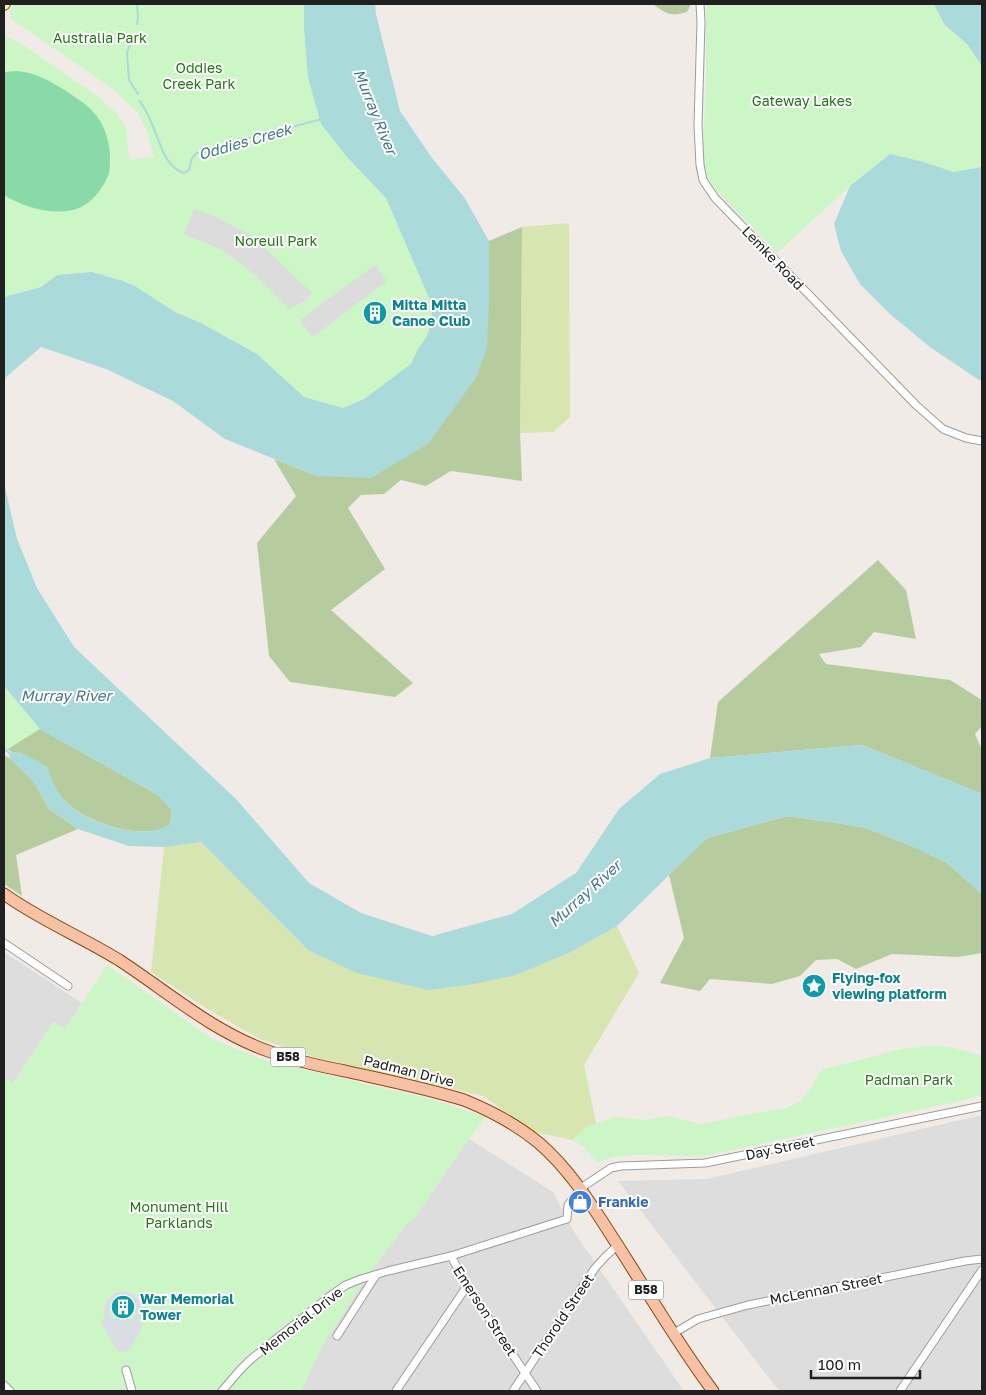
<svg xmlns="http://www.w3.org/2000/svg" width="986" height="1395" viewBox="0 0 986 1395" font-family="'Golos Text',sans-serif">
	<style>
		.residential { fill: #dedddd }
		.grass { fill: #d7e6b0 }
		.forest { fill: #b6cc9e }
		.park { fill: #cdf6c7 }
		.pitch { fill: #8adaa9 }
		.parking { fill: #dcdcdc }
		.plaza { fill: #dbdde5; fill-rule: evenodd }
		.water { fill: #aadada }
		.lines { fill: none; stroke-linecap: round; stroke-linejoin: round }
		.stream { stroke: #aadada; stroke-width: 2 }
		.street-casing { stroke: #9d9d9d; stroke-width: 9 }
		.secondary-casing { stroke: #71660c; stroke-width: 12 }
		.primary-casing { stroke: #924709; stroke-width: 13 }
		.street { stroke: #fff; stroke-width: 7 }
		.secondary { stroke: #f6ecbe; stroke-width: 10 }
		.primary { stroke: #f6c1a5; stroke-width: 11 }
		.labels { text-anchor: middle; stroke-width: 4; stroke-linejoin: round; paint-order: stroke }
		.shield { fill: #fff; stroke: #636363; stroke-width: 1 }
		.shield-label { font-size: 12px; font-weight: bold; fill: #202020 }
		.park-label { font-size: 14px; fill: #207913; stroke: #fff }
		.street-label { font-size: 14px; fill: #202020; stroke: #fff }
		.culture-label { font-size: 14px; font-weight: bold; fill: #0d838f; stroke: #fff; text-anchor: start }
		.shop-label { font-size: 14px; font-weight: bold; fill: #366cbe; stroke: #fff; text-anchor: start }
		.water-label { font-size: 15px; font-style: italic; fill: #44778b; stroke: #fff }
	</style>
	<rect width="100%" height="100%" fill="#f0ebe7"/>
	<g class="residential">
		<path d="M4,952L82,1003L65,1029L53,1022L12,1084L4,1078Z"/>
		<path d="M982,1115V1388L980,1391H779L618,1181L707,1179Z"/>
		<path d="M469,1139L553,1192L574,1232L684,1391H301L324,1343L368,1275L410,1219L413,1220Z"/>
	</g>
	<g class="grass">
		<path d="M569,223L570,417L553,432L520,433L522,227Z"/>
		<path d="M201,842L308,950L516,975L569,953L617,926L639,973L584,1065L596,1123L585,1128L572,1140L534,1132L483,1096L318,1058L260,1039L209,1010L151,972L164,847Z"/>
	</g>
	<g class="forest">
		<path d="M653,4H691L687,12C671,17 666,14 653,4Z"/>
		<path d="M522,227L520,433L522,481L451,471L426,486L401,480L384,494L361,495L348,508L385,569L331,610L413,683L395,697L290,682L269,656L257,543L296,496L274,459L317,476L489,303V241Z"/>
		<path d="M878,560L906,590L916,639L874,632L861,647L819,654L826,664L950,680L982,700V726L975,734L982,750V794L862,745L710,758L718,702Z"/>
		<path d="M4,722L40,729L158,795L172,810L170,825C144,842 89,823 68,804C57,794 51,780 47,767L20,753L12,752L4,747Z"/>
		<path d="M4,755L11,759L33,781L49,809L78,829L16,855L22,896L4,884Z"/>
		<path d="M788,816L863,827L912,846L947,863L982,894V953L958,957L892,954L856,969L837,959L816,960L800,976L772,984L710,979L700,991L660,983L684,938L669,875L707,838Z"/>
	</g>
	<g class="park">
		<path d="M14,4H304V29L308,77L347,157L386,198L432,305V320L427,336L418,349L411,364L364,399L343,408L304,397L257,354L201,323L175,312L135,286L123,281L92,272L57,275L41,287L11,295L4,298V36L19,42L100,98L115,112L126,127L129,160L154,157L147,131L137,112L113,89L10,18V11Z"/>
		<path d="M706,4H934L944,24L967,44L982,66V167L953,172L923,162L890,154L850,186L777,253L716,190L705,173L702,156L706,88Z"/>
		<path d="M4,686L40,729L8,749L4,747Z"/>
		<path d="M107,965L214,1040L264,1060L431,1099L486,1117L469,1139L413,1220L410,1219L368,1275L324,1343L301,1391H4V1078L12,1084L53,1022L65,1029Z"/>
		<path d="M930,1046L951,1047L982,1056V1095L956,1102L704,1156L637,1155L613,1157L597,1163L583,1146L572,1140L585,1128L596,1123L615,1117L648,1120L668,1116L701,1124L756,1113L786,1108L801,1101L812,1086L822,1069L845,1064L901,1049Z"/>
	</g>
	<path class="pitch" d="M17,71C37,73 50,81 66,91C78,99 90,106 98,118C105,127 109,142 110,154C110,160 110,166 109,173C104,188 90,206 73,210C50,215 23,207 4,195V72Z"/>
	<g class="parking">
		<path d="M194,209L212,215L247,233L265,248L312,293L303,302L289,309L257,277L232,257L218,248L184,234Z"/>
		<path d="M375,265L387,281L313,337L300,320Z"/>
	</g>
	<path class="plaza" d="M121,1291L128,1292L134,1295L139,1300L142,1306V1312L139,1322L143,1325L131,1349L124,1352L117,1350L101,1322L105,1319L103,1313L106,1301L115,1293ZM123,1296L132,1299L135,1303L136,1312L132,1320L129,1319V1314L126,1313L123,1314L119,1312L116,1313V1318H112L110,1315L109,1310L112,1302L119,1297Z"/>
	<g class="water">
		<path d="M304,4H375L376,14L400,111L432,158L464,197L489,241V303L487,348L476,378L428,444L371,478L317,476L225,439L173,401L106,369L41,347L6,377L4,385V298L11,295L41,287L57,275L92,272L123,281L135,286L175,312L201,323L257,354L304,397L343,408L364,399L411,364L418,349L427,336L432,320V305L386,198L347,157L321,124L308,77L304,29Z"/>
		<path d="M934,4H982V66L967,44L944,24Z"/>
		<path d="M890,154L924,162L953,172L982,167V380H979L930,347L890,314L860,284L841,251L834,224L850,186Z"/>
		<path d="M4,483L17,539L37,588L74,647L236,799L309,883L361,913L432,936L512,914L576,873L619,809L660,774L710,758L862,745L982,794V894L947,863L912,846L863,827L788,816L707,838L617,926L569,953L516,975L473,984L428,990L357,973L308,950L201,842L164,847L129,846L78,829L49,809L33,781L11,759L9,755L12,752C25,753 36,760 47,767C51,780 57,791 65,801C84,823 145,842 170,825L172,810L158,795L40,729L4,686Z"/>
	</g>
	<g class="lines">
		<g class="stream">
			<path d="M137,24L138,18L137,4"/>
			<path d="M133,36L127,53L129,80L138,94"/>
			<path d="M140,101C144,108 148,114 151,122C160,140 163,166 184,173L189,170L192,158L197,153L220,151L234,142L322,119"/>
			<path d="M4,749L11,754"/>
		</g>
		<g class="street-casing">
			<g id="street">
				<path d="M700,4L701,22L698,125L700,165L703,180L715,198L916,405L943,429L966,438L982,441"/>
				<path d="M4,943L68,986"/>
				<path d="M451,1256L467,1286L537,1391"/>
				<path d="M674,1333L698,1319L748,1305L965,1261L982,1259"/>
				<path d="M337,1336L376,1275"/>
				<path d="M126,1370L132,1391"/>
				<path d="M4,1385L10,1391"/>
				<path d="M222,1391L240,1370L250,1360L330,1296L346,1285L361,1279L388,1271L451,1256L567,1219L568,1205L581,1188L611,1168L621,1166L705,1163L982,1106"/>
				<path d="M396,1391L467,1286"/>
				<path d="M513,1391L595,1268L606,1256L618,1245"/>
				<path d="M900,1391L982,1270"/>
			</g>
		</g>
		<g class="secondary-casing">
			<path id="secondary" d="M4,5L5,4"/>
		</g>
		<g class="primary-casing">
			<path id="primary" d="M4,894C40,920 82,937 119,960C168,992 212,1031 268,1051C293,1060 319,1066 345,1071C385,1080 425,1088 464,1100C491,1111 516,1124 539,1143C569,1169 590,1202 611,1235C645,1287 676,1342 713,1391"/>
		</g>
		<use href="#street" class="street"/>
		<use href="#secondary" class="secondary"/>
		<use href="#primary" class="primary"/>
	</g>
	<defs>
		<g id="building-disc" transform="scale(1.25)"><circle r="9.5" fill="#0f9aa8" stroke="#fff"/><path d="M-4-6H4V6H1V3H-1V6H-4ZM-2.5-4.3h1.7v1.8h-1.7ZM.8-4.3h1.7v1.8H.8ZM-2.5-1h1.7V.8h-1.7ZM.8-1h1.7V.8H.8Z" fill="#fff"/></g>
		<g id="sight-disc" transform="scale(1.25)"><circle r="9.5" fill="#0f9aa8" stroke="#fff"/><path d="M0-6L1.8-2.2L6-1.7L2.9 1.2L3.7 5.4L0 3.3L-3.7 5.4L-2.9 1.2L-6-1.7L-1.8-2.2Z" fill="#fff"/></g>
		<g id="shop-disc" transform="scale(1.25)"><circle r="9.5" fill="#3f7fe0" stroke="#fff"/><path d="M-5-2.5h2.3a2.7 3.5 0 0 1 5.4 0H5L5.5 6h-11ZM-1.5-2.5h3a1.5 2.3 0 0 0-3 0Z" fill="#fff"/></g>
	</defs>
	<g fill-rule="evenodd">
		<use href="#building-disc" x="375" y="313"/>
		<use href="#sight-disc" x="814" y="986"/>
		<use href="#shop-disc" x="580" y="1202"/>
		<use href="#building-disc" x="123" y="1307"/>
	</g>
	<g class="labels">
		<g class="shield">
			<rect x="270.5" y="1047.5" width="35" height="19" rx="4"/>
			<rect x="628.5" y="1280.5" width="35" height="19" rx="4"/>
		</g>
		<g class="shield-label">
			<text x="288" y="1061">B58</text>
			<text x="646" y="1294">B58</text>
		</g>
		<g class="park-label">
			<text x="100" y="43">Australia Park</text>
			<text x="199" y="73">Oddies<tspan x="199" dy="16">Creek Park</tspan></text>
			<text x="802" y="106">Gateway Lakes</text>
			<text x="276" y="246">Noreuil Park</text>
			<text x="909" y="1085">Padman Park</text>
			<text x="179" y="1212">Monument Hill<tspan x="179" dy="16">Parklands</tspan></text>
		</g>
		<g class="street-label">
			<text transform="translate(773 258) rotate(46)" y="5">Lemke Road</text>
			<text transform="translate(409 1071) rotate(14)" y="5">Padman Drive</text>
			<text transform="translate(780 1148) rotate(-12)" y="5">Day Street</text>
			<text transform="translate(826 1289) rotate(-11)" y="5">McLennan Street</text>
			<text transform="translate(485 1311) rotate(57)" y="5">Emerson Street</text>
			<text transform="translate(563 1316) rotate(-56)" y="5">Thorold Street</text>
			<text transform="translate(301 1321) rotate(-38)" y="5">Memorial Drive</text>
		</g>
		<g class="culture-label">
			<text x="392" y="310">Mitta Mitta<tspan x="392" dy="16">Canoe Club</tspan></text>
			<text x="832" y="983">Flying-fox<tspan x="832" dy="16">viewing platform</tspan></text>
			<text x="140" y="1304">War Memorial<tspan x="140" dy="16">Tower</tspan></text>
		</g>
		<g class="shop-label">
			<text x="598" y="1207">Frankie</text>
		</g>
		<g class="water-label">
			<text transform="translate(375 112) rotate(68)" y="5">Murray River</text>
			<text transform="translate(245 142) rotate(-16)" y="5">Oddies Creek</text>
			<text x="66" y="701">Murray River</text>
			<text transform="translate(585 894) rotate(-42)" y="5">Murray River</text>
		</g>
	</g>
	<rect width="986" height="1395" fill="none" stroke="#202020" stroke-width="10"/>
	<path d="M811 1370v8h109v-8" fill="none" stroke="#202020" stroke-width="2.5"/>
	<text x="818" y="1370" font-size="15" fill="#202020" stroke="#ffffff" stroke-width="4" paint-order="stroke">100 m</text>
</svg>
